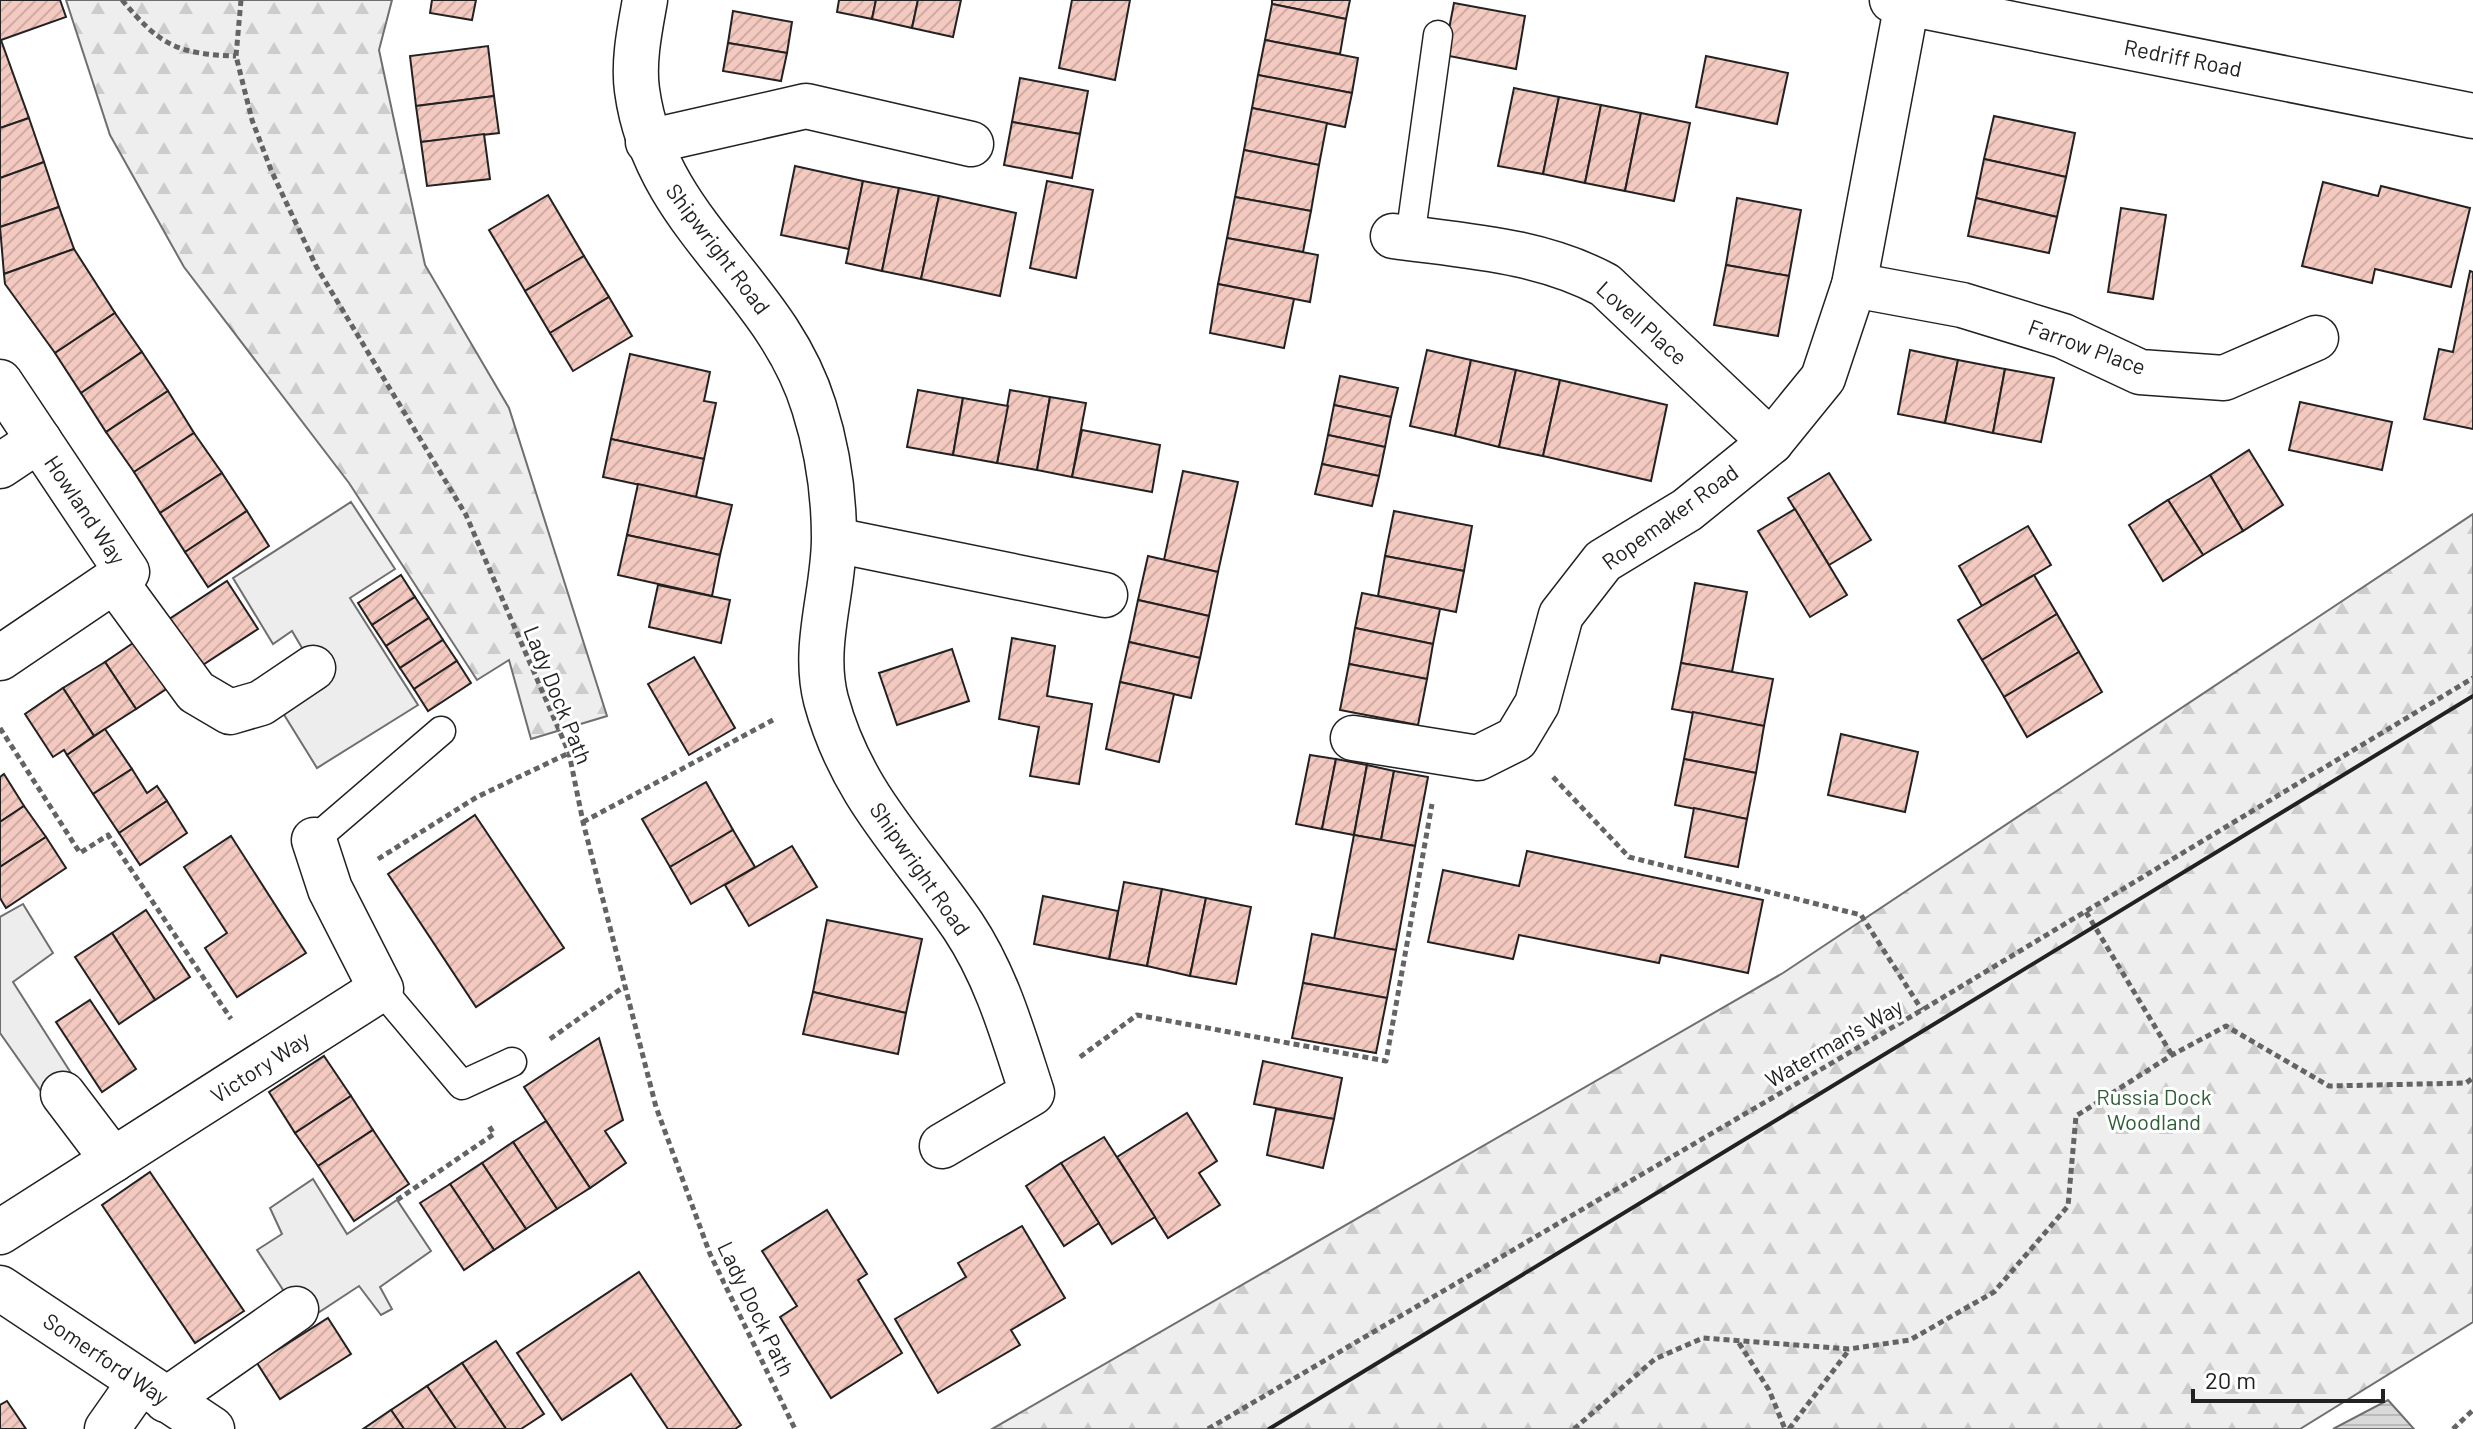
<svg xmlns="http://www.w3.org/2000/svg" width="2473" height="1429" viewBox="0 0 2473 1429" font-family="Barlow,sans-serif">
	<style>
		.forest { fill: url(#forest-firs); stroke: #6f6f6f; stroke-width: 2 }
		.parking { fill: #ededed; stroke: #6f6f6f; stroke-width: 2 }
		.water { fill: url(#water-rules); stroke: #6f6f6f; stroke-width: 2 }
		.building { fill: url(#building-hatch); stroke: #222; stroke-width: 2 }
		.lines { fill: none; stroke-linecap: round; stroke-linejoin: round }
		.service-casing { stroke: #222; stroke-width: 31 }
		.minor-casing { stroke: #222; stroke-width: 47 }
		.secondary-casing { stroke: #222; stroke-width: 47 }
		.path { stroke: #646464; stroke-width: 5; stroke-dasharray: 6 4; stroke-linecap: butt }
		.service { stroke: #fff; stroke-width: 28 }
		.minor { stroke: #fff; stroke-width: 44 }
		.secondary { stroke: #fff; stroke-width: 44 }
		.wall { stroke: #222; stroke-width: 4 }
		.labels { text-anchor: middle; stroke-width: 6; stroke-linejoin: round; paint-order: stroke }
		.street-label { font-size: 22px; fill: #222; stroke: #fff }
		.park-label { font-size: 22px; fill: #2f5e38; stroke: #fff }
	</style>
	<defs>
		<pattern id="forest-firs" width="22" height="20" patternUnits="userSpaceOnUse" patternTransform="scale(2)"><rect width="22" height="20" fill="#eee"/><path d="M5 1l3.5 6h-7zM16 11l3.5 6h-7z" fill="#ccc"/></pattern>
		<pattern id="water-rules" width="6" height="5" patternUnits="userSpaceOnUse" patternTransform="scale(2)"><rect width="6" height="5" fill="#d9d9d9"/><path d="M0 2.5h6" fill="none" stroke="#bababa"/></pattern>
		<pattern id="building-hatch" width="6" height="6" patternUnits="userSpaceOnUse" patternTransform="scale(2)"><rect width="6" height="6" fill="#f3c9c0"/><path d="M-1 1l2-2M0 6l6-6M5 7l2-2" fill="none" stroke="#d0aca5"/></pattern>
	</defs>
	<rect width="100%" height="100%" fill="#fff"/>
	<g class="forest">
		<path d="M66,0H392L379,50L425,265L509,408L607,716L531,739L509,660L477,680L349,483L184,267L110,135Z"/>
		<path d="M2473,514V1322L2300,1429H992L1783,973Z"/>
	</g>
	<g class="parking">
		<path d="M351,502L395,569L350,598L418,705L317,768L283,713L325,687L292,631L273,644L233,578Z"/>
		<path d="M23,904L53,953L13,982L78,1084L50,1104L0,1033V917Z"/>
		<path d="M313,1179L347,1234L397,1200L431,1251L380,1287L392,1309L381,1315L359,1286L304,1322L257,1250L282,1234L270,1208Z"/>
	</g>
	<path class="water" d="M2388,1400L2414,1429H2333Z"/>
	<g class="building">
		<path d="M0,0H60L66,17L1,40L29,118L0,128Z"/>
		<path d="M432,0H476L472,20L430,13Z"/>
		<path d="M839,0H876L872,19L837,12Z"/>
		<path d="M876,0H918L912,28L872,19Z"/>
		<path d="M918,0H961L953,37L912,28Z"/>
		<path d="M1072,0H1130L1115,80L1059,68Z"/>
		<path d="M1272,0H1350L1346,19L1272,4Z"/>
		<path d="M1454,3L1525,16L1516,69L1444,55Z"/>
		<path d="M1272,4L1346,19L1340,54L1265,40Z"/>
		<path d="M733,11L792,22L787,53L728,43Z"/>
		<path d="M1265,40L1358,58L1352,93L1258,75Z"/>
		<path d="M728,43L787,53L781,81L723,71Z"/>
		<path d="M488,46L494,96L416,106L410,56Z"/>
		<path d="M1706,56L1788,73L1777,124L1696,107Z"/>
		<path d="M1258,75L1352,93L1345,127L1252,108Z"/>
		<path d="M1020,78L1088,91L1080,134L1012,122Z"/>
		<path d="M1514,88L1559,97L1543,174L1498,166Z"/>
		<path d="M494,96L499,133L421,142L416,106Z"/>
		<path d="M1559,97L1601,105L1585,183L1543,174Z"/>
		<path d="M1601,105L1641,113L1625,191L1585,183Z"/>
		<path d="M1252,108L1327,123L1319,165L1244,150Z"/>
		<path d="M1641,113L1690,123L1674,201L1625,191Z"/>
		<path d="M1994,116L2075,133L2066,177L1984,159Z"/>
		<path d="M29,118L44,162L0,178V128Z"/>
		<path d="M1012,122L1080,134L1072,178L1004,165Z"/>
		<path d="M484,134L490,179L427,186L421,142Z"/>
		<path d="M1244,150L1319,165L1311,211L1235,197Z"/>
		<path d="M1984,159L2066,177L2057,217L1976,198Z"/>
		<path d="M44,162L59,207L0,227V178Z"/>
		<path d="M795,166L863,181L849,249L781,235Z"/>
		<path d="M863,181L899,188L882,271L846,263Z"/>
		<path d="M1047,181L1093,190L1076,278L1030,268Z"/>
		<path d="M2323,182L2378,196L2381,186L2470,208L2451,287L2375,269L2372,283L2302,266Z"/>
		<path d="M899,188L939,196L921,279L882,271Z"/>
		<path d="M548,195L584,256L525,291L489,230Z"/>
		<path d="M939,196L1016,213L1000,296L921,279Z"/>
		<path d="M1235,197L1311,211L1303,252L1227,238Z"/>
		<path d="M1737,198L1801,210L1789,276L1726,265Z"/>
		<path d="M1976,198L2057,217L2049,253L1968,236Z"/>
		<path d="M59,207L74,249L4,274L0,227Z"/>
		<path d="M2121,208L2166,215L2153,299L2108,292Z"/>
		<path d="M1227,238L1318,255L1310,302L1218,284Z"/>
		<path d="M74,249L115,313L55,353L5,284L4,274Z"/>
		<path d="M584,256L609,297L550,333L525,291Z"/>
		<path d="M1726,265L1789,276L1778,336L1714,325Z"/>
		<path d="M2470,271L2473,272V429L2424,419L2439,349L2453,352Z"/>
		<path d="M1218,284L1294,299L1284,348L1210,333Z"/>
		<path d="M609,297L632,336L573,371L550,333Z"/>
		<path d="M115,313L142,352L81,393L55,353Z"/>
		<path d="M1427,350L1471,360L1455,436L1410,426Z"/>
		<path d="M1910,350L1958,360L1945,423L1898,414Z"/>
		<path d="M142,352L168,391L106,432L81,393Z"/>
		<path d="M630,354L710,372L704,401L716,403L704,459L611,439Z"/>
		<path d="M1471,360L1516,370L1499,447L1455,436Z"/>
		<path d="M1958,360L2005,369L1993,433L1945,423Z"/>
		<path d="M2005,369L2054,378L2041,442L1993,433Z"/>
		<path d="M1516,370L1560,380L1543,456L1499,447Z"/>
		<path d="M1340,376L1398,388L1391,417L1334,405Z"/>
		<path d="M1560,380L1667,405L1651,481L1543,456Z"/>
		<path d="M918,390L963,398L953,455L907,447Z"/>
		<path d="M1010,390L1050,397L1037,470L997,463Z"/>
		<path d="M168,391L194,433L134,472L106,432Z"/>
		<path d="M1050,397L1086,403L1072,477L1037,470Z"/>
		<path d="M963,398L1008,406L997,463L953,455Z"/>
		<path d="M2300,402L2392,422L2382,470L2289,450Z"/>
		<path d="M1334,405L1391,417L1385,447L1328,435Z"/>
		<path d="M1082,430L1160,445L1152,492L1072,477Z"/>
		<path d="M194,433L222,473L160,513L134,472Z"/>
		<path d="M1328,435L1385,447L1379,476L1322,464Z"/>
		<path d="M611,439L704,459L696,497L603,477Z"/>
		<path d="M2249,450L2283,505L2243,531L2210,475Z"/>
		<path d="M1322,464L1379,476L1372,506L1315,494Z"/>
		<path d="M1183,471L1238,482L1218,572L1164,560Z"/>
		<path d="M222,473L247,511L185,552L160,513Z"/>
		<path d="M1829,473L1871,540L1829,565L1788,498Z"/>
		<path d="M2210,475L2243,531L2203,555L2168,500Z"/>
		<path d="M638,484L732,505L720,555L627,535Z"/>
		<path d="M2168,500L2203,555L2163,581L2129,525Z"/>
		<path d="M1795,509L1847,595L1810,617L1758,531Z"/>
		<path d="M247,511L269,546L208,587L185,552Z"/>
		<path d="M1394,511L1472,526L1464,571L1385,556Z"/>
		<path d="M2028,526L2051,565L1982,606L1959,566Z"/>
		<path d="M627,535L720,555L712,596L618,575Z"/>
		<path d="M1148,556L1218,572L1209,616L1138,600Z"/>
		<path d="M1385,556L1464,571L1456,612L1378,596Z"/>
		<path d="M401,575L415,597L372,625L358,603Z"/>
		<path d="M2034,575L2057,614L1982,660L1958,620Z"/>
		<path d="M227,581L258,629L195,670L145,635Z"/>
		<path d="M1695,583L1747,592L1732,672L1681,663Z"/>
		<path d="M658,585L730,600L721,643L649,627Z"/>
		<path d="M1362,593L1440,609L1433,644L1355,628Z"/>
		<path d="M415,597L429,618L386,646L372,625Z"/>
		<path d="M1138,600L1209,616L1200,658L1129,642Z"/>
		<path d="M2057,614L2079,652L2004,697L1982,660Z"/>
		<path d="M429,618L443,640L400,668L386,646Z"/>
		<path d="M1355,628L1433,644L1427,679L1349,664Z"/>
		<path d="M145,635L195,670L136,709L105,662Z"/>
		<path d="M1012,638L1055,646L1047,696L1092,704L1079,784L1030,776L1039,727L999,719Z"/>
		<path d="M443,640L457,661L414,689L400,668Z"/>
		<path d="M1129,642L1200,658L1191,698L1120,682Z"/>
		<path d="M952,649L969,701L897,725L879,673Z"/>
		<path d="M2079,652L2102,692L2027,737L2004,697Z"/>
		<path d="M694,657L735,728L689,755L648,684Z"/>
		<path d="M457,661L471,683L428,711L414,689Z"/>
		<path d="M105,662L136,709L94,736L63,688Z"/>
		<path d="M1681,663L1773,679L1764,726L1672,709Z"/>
		<path d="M1349,664L1427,679L1418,725L1340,710Z"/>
		<path d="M1120,682L1174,694L1159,762L1106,749Z"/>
		<path d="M63,688L94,736L67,755L64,750L53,757L25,714Z"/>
		<path d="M1693,712L1764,726L1756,773L1684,759Z"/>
		<path d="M105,729L132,769L93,794L67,755Z"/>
		<path d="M1841,734L1918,752L1905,812L1828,795Z"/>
		<path d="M1310,755L1336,759L1322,829L1296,824Z"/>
		<path d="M1336,759L1367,765L1354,835L1322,829Z"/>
		<path d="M1684,759L1756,773L1747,819L1675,805Z"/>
		<path d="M1367,765L1394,771L1381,840L1354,835Z"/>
		<path d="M132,769L147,793L157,786L167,801L119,833L93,794Z"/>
		<path d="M1394,771L1428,777L1415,846L1381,840Z"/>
		<path d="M4,774L24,806L0,822V777Z"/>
		<path d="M706,782L733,830L670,867L642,819Z"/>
		<path d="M167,801L187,833L140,865L119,833Z"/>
		<path d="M24,806L46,837L0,867V822Z"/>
		<path d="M1694,808L1747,819L1738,867L1685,857Z"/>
		<path d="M475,815L564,948L476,1007L388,874Z"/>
		<path d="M733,830L755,867L691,904L670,867Z"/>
		<path d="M1354,835L1415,846L1396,950L1334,939Z"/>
		<path d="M231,836L306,953L237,997L205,948L227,933L184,867Z"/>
		<path d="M46,837L66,868L6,908L0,898V867Z"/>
		<path d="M792,846L817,887L749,926L725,885Z"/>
		<path d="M1527,851L1763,900L1748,973L1661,955L1659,963L1519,935L1513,959L1428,942L1443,870L1519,886Z"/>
		<path d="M1124,882L1162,889L1147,966L1109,959Z"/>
		<path d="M1162,889L1206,898L1190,976L1147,966Z"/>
		<path d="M1043,896L1118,911L1109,959L1034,944Z"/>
		<path d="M1206,898L1251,907L1236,984L1190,976Z"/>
		<path d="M146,910L190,977L155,1000L112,933Z"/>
		<path d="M827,920L922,939L906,1013L813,992Z"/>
		<path d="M112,933L155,1000L119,1024L75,957Z"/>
		<path d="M1312,934L1396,950L1387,998L1303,983Z"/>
		<path d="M1303,983L1387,998L1376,1053L1292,1038Z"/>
		<path d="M813,992L906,1013L898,1054L803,1034Z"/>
		<path d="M90,1000L136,1069L102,1092L56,1022Z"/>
		<path d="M599,1038L623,1120L605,1131L626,1163L590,1188L524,1087Z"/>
		<path d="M324,1056L351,1096L295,1133L269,1092Z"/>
		<path d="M1263,1061L1342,1078L1334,1119L1254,1104Z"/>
		<path d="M351,1096L373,1130L318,1166L295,1133Z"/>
		<path d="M1276,1109L1334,1119L1323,1168L1267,1155Z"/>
		<path d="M1187,1113L1217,1161L1199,1173L1220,1205L1168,1238L1117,1157Z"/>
		<path d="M546,1121L590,1188L557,1209L513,1142Z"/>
		<path d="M373,1130L409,1184L354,1221L318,1166Z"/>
		<path d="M1104,1137L1155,1217L1112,1244L1061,1163Z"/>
		<path d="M513,1142L557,1209L526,1229L482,1163Z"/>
		<path d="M482,1163L526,1229L494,1250L450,1184Z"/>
		<path d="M1061,1163L1099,1223L1064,1246L1026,1186Z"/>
		<path d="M150,1172L244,1311L195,1343L102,1205Z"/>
		<path d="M450,1184L494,1250L464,1270L420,1203Z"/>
		<path d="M827,1210L867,1274L858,1280L902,1353L831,1398L780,1317L797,1306L762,1251Z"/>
		<path d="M1022,1226L1065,1298L1011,1330L1020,1345L938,1393L895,1319L966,1277L958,1263Z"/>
		<path d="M639,1272L741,1425L735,1429H668L631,1374L562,1420L517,1353Z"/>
		<path d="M328,1318L351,1354L280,1399L257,1363Z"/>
		<path d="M496,1341L544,1414L521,1429H506L462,1363Z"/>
		<path d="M462,1363L506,1429H456L427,1386Z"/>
		<path d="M427,1386L456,1429H404L391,1410Z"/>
		<path d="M7,1401L26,1429H0V1405Z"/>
		<path d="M391,1410L404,1429H363Z"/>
	</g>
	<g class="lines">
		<g class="service-casing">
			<g id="service">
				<path d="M1410,238L1438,35"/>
				<path d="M314,840L441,731"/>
				<path d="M381,989L462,1085L512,1062"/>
			</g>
		</g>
		<g class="minor-casing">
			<g id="minor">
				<path d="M645,0C640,28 633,61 637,90C655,225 776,283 814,407C827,448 834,495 834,538C834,592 812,646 826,700C852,796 910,848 963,926C997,977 1013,1035 1032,1093L942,1146"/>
				<path d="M648,142L806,106L971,144"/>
				<path d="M1393,236C1466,246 1540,250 1605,285L1771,442"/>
				<path d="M1854,285L1962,305L2063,336L2140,372L2224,378L2316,338"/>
				<path d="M0,382L127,572L0,658"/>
				<path d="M0,466L39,440"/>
				<path d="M835,540L1105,595"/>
				<path d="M114,580L196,692L230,712L261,703L313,668"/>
				<path d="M1353,738L1478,758L1516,739L1537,704L1561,615L1603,561L1687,510L1771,442L1823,378L1854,285L1907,3"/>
				<path d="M63,1094L113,1160"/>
				<path d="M0,1232L381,989L330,889L314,840"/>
				<path d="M0,1288L212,1429"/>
				<path d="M166,1400L296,1309"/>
				<path d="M107,1429L140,1382"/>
			</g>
		</g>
		<g class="secondary-casing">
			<path id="secondary" d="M1892,0L2473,116"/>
		</g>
		<g class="path">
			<path d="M122,0C160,45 176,54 236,56"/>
			<path d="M241,0L236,56L252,120L271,170L316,266L466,515L569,753L583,822L656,1107L710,1254L795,1429"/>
			<path d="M0,728L80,853L108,835L231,1019"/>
			<path d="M1553,777L1629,857L1861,915L1922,1010"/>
			<path d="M583,822L773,720"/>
			<path d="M378,859L477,797L569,753"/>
			<path d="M2086,912L2172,1055"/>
			<path d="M550,1039L625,986"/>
			<path d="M1080,1057L1137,1015L1386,1061L1432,804"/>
			<path d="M397,1200L494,1134L489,1126"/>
			<path d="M1739,1343L1769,1390L1785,1429"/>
			<path d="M1208,1429L1922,1010L2473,678"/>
			<path d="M1574,1429L1655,1359L1703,1338L1849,1349L1910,1340L1994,1292L2068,1206L2076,1116L2172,1055L2226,1026L2329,1086L2466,1083L2473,1078"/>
			<path d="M1789,1429L1849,1350"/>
			<path d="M2453,1429L2473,1410"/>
		</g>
		<use href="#service" class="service"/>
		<use href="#minor" class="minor"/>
		<use href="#secondary" class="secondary"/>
		<path class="wall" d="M1269,1429L2473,696"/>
	</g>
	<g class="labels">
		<g class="street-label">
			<text transform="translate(2183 58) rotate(11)" y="8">Redriff Road</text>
			<text transform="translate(718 249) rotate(53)" y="8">Shipwright Road</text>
			<text transform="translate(1642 323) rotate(42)" y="8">Lovell Place</text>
			<text transform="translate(2087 347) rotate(20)" y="8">Farrow Place</text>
			<text transform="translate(85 510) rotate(56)" y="8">Howland Way</text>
			<text transform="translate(1670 517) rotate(-36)" y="8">Ropemaker Road</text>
			<text transform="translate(558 695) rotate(68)" y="8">Lady Dock Path</text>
			<text transform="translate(920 869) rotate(55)" y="8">Shipwright Road</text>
			<text transform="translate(1834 1043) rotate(-30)" y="8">Waterman's Way</text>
			<text transform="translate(260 1067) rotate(-33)" y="8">Victory Way</text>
			<text transform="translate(756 1309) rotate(64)" y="8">Lady Dock Path</text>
			<text transform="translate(106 1359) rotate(34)" y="8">Somerford Way</text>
		</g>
		<g class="park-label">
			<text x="2154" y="1105">Russia Dock<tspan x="2154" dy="25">Woodland</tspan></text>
		</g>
	</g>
	<path d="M2193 1389v12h190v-12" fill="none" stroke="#222222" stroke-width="4"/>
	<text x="2205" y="1389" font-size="24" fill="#222222" stroke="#ffffff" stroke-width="6" paint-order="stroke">20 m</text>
</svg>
